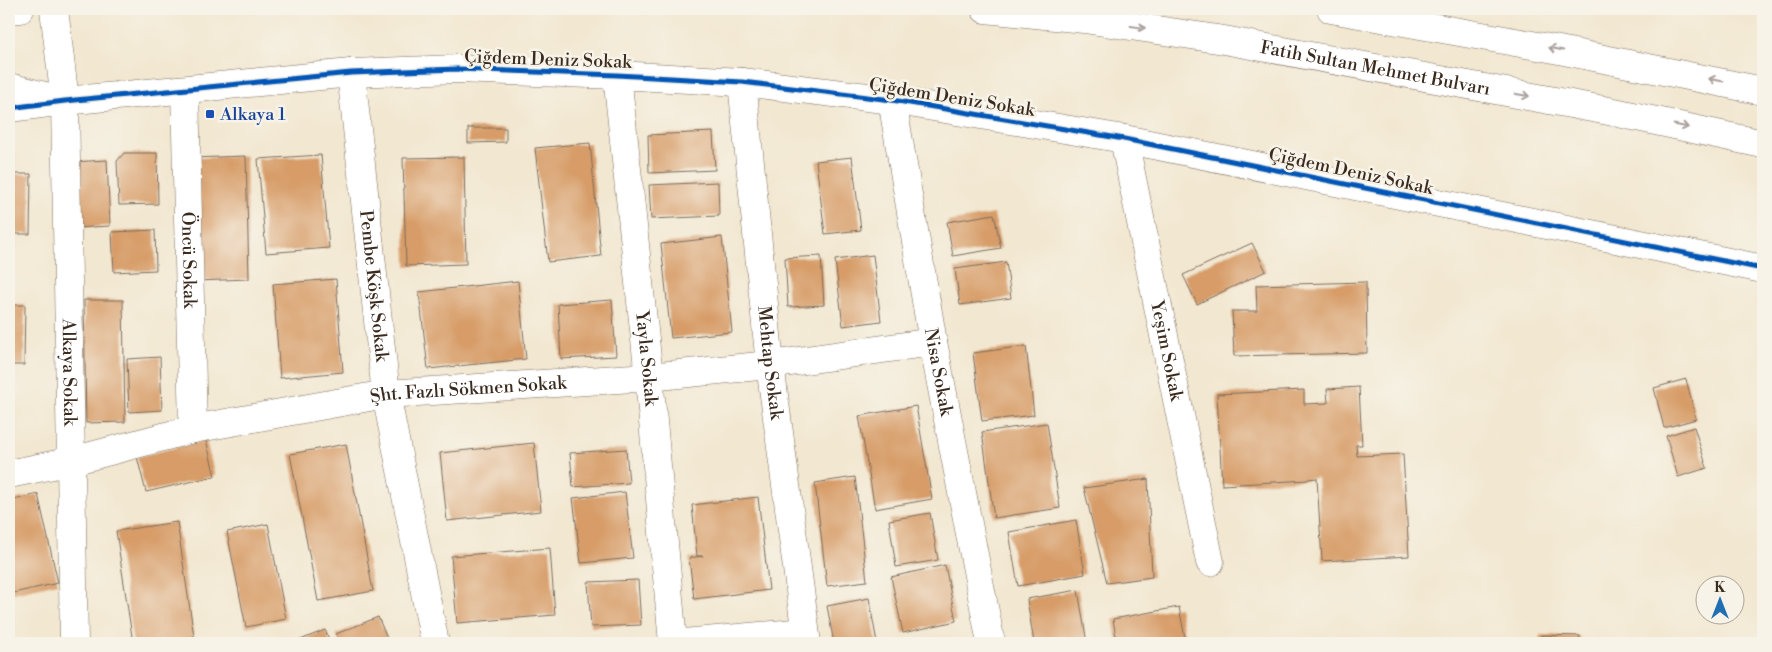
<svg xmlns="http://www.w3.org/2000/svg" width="1772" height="652" viewBox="0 0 1772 652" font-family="'Libre Bodoni',serif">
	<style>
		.building { fill: #d79c67 }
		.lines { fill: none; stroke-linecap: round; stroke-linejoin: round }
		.minor-casing { stroke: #7b6c5c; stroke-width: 29 }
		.major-casing { stroke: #7b6c5c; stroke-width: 29 }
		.minor { stroke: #fff; stroke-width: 28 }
		.major { stroke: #fff; stroke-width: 28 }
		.cycleway-casing { stroke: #f7f3e8; stroke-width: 8 }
		.cycleway { stroke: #0057b8; stroke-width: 5 }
		.oneway { stroke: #a79f9a }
		.transit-dot { fill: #1a4fb4; stroke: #f7f3e8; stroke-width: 2 }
		.labels { text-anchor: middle; stroke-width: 5; stroke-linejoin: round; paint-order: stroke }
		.street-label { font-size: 18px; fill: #3b2a1e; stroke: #f7f3e8 }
		.transit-label { font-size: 18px; fill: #164399; stroke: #f7f3e8; text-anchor: start }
	</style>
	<rect width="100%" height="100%" fill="#f7f3e8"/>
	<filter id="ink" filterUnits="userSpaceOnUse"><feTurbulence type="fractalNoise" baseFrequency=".02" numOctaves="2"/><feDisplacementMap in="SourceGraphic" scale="10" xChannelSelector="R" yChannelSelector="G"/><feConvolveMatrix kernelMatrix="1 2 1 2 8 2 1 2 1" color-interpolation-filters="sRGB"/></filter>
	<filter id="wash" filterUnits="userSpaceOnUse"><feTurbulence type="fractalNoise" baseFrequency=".0096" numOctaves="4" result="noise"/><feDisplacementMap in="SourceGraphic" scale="20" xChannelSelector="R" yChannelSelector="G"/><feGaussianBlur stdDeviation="1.12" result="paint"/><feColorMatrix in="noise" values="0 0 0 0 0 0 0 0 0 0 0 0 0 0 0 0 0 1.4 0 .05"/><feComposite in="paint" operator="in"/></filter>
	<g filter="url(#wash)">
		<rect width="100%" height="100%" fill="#f2e7d0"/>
		<g id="blocks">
			<g class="building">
				<path d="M468,128H506V142L468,143Z"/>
				<path d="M713,132L715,170L649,173L648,135Z"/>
				<path d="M590,143L601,256L548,262L535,148Z"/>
				<path d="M124,153H157L158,204L119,205L117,161Z"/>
				<path d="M321,155L329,248L266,253L258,159Z"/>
				<path d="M246,156L249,279L195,281L192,158Z"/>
				<path d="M464,157L466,264L406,266L403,158Z"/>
				<path d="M852,157L861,230L825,234L816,161Z"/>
				<path d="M107,160L110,226L75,228L72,162Z"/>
				<path d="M9,174H31L30,234H9Z"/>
				<path d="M718,182L719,216L651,219L649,185Z"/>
				<path d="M994,214L1001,248L953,256L947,222Z"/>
				<path d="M155,230L156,270L114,272L112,232Z"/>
				<path d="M722,237L732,332L671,338L661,244Z"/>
				<path d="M1252,243L1266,271L1197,304L1183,275Z"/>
				<path d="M873,255L881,321L843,326L835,260Z"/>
				<path d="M821,256L824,305L788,307L785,258Z"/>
				<path d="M1006,262L1011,298L960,305L955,269Z"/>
				<path d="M336,279L343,372L280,378L273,284Z"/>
				<path d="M518,281L526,359L428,369L419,292Z"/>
				<path d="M1366,282L1367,353L1234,356L1232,311H1257L1256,285Z"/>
				<path d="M84,300H123L125,422L86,423Z"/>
				<path d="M612,300L616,356L561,359L558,304Z"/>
				<path d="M9,305H25L24,365H9Z"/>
				<path d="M1026,346L1034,415L982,421L973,353Z"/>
				<path d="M160,357L162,410L129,412L127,359Z"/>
				<path d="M1686,379L1696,419L1664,428L1654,388Z"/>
				<path d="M1359,387L1362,445H1356L1357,456L1403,454L1409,556L1322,561L1317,478L1308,479V480L1222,485L1217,394L1304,390V404L1328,403L1327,389Z"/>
				<path d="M916,406L932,499L875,509L859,416Z"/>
				<path d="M1047,423L1060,508L994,518L982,432Z"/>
				<path d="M1694,427L1707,468L1678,477L1666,436Z"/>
				<path d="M206,440L215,476L146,492L137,457Z"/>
				<path d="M534,443L541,511L447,521L440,453Z"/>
				<path d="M346,444L373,591L318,601L290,454Z"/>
				<path d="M626,449L629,483L573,487L570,453Z"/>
				<path d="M855,477L867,581L827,586L815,483Z"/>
				<path d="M1148,479L1152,577L1107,583L1084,488Z"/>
				<path d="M625,492L633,558L581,563L573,498Z"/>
				<path d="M38,494L58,583L9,594V501Z"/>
				<path d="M758,497L769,590L694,599L689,558L703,556H697L692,505Z"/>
				<path d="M930,513L938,560L896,567L889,520Z"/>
				<path d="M1076,520L1085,574L1018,586L1009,532Z"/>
				<path d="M177,522L195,643H133L116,531Z"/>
				<path d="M268,524L286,619L246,627L227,532Z"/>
				<path d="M550,548L555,615L457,623L451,556Z"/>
				<path d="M945,565L956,621L903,633L891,577Z"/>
				<path d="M638,580L641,625L591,627L588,582Z"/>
				<path d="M1078,590L1087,643H1034L1027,599Z"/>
				<path d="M869,598L877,643H834L827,606Z"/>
				<path d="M1179,607L1186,643H1117L1113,619Z"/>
				<path d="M378,617L389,643H340L336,634Z"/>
				<path d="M325,630L331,643H293Z"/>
				<path d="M1541,635L1580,636V643H1540Z"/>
			</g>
		</g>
	</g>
	<g filter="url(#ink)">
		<use href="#blocks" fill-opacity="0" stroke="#7b6c5c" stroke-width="1"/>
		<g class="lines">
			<g class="minor-casing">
				<g id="minor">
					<path id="s1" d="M54,9L65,101L74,643"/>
					<path id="s2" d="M351,73L386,394L435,643"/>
					<path id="s3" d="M617,75L649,377L673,643"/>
					<path id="s4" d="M742,82L770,365L807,643"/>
					<path d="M9,87L49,97"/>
					<path id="s5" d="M185,90L193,429"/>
					<path id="s6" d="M892,100L933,342L991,643"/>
					<path d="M9,108L65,101L351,73L457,69L617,75L742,82L892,100L1124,139L1763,269"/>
					<path id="s7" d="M1124,139L1210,562"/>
					<path id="s8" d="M9,474L72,461L193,429L386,394L649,377L770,365L933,342"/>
					<path d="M684,643L805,632"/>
				</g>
			</g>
			<g class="major-casing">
				<g id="major">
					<path id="s9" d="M985,9L1084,19L1224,40L1614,112L1763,144"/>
					<path d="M1331,9L1549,48L1763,91"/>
					<path d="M9,10L20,9"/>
				</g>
			</g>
			<use href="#minor" class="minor"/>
			<use href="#major" class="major"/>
			<g class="cycleway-casing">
				<path id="cycleway" d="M9,108L65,101L351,73L457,69L617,75L742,82L892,100L1124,139L1763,269"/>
			</g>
			<use href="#cycleway" class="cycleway"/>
		</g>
		<defs><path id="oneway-shaft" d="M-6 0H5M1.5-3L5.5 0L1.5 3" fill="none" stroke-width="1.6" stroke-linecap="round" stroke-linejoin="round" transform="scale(1.25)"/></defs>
		<g class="oneway">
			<use href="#oneway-shaft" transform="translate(1138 27) rotate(8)"/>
			<use href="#oneway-shaft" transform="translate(1556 49) rotate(-169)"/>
			<use href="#oneway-shaft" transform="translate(1716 80) rotate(-169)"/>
			<use href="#oneway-shaft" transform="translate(1522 95) rotate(10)"/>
			<use href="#oneway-shaft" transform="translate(1681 126) rotate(12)"/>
		</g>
	</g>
	<rect class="transit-dot" x="205" y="109" width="10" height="10" rx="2.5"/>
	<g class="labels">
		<g class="street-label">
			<text transform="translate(548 59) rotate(2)" y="6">Çiğdem Deniz Sokak</text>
			<text dy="6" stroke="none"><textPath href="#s9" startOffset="395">Fatih Sultan Mehmet Bulvarı</textPath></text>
			<text transform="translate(952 97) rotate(9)" y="6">Çiğdem Deniz Sokak</text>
			<text transform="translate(1351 171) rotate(12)" y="6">Çiğdem Deniz Sokak</text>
			<text dy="6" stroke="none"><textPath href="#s5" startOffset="170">Öncü Sokak</textPath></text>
			<text dy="6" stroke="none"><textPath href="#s2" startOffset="214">Pembe Köşk Sokak</textPath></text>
			<text dy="6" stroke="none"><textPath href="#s7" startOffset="216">Yeşim Sokak</textPath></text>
			<text dy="6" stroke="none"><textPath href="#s3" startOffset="285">Yayla Sokak</textPath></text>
			<text dy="6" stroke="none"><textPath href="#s4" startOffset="282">Mehtap Sokak</textPath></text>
			<text dy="6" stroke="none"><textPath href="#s1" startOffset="364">Alkaya Sokak</textPath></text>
			<text dy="6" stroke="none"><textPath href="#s6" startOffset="276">Nisa Sokak</textPath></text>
			<text dy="6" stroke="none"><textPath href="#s8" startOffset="468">Şht. Fazlı Sökmen Sokak</textPath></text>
		</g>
		<g class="transit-label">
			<text x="220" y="120">Alkaya 1</text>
		</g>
	</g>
	<rect width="1772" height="652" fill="none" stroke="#f7f3e8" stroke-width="30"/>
	<g transform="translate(1720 600)"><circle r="24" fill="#f7f3e8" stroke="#aca397"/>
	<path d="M0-4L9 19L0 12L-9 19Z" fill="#1f6fb2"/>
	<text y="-8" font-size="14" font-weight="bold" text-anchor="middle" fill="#3b2a1e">K</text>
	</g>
</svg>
